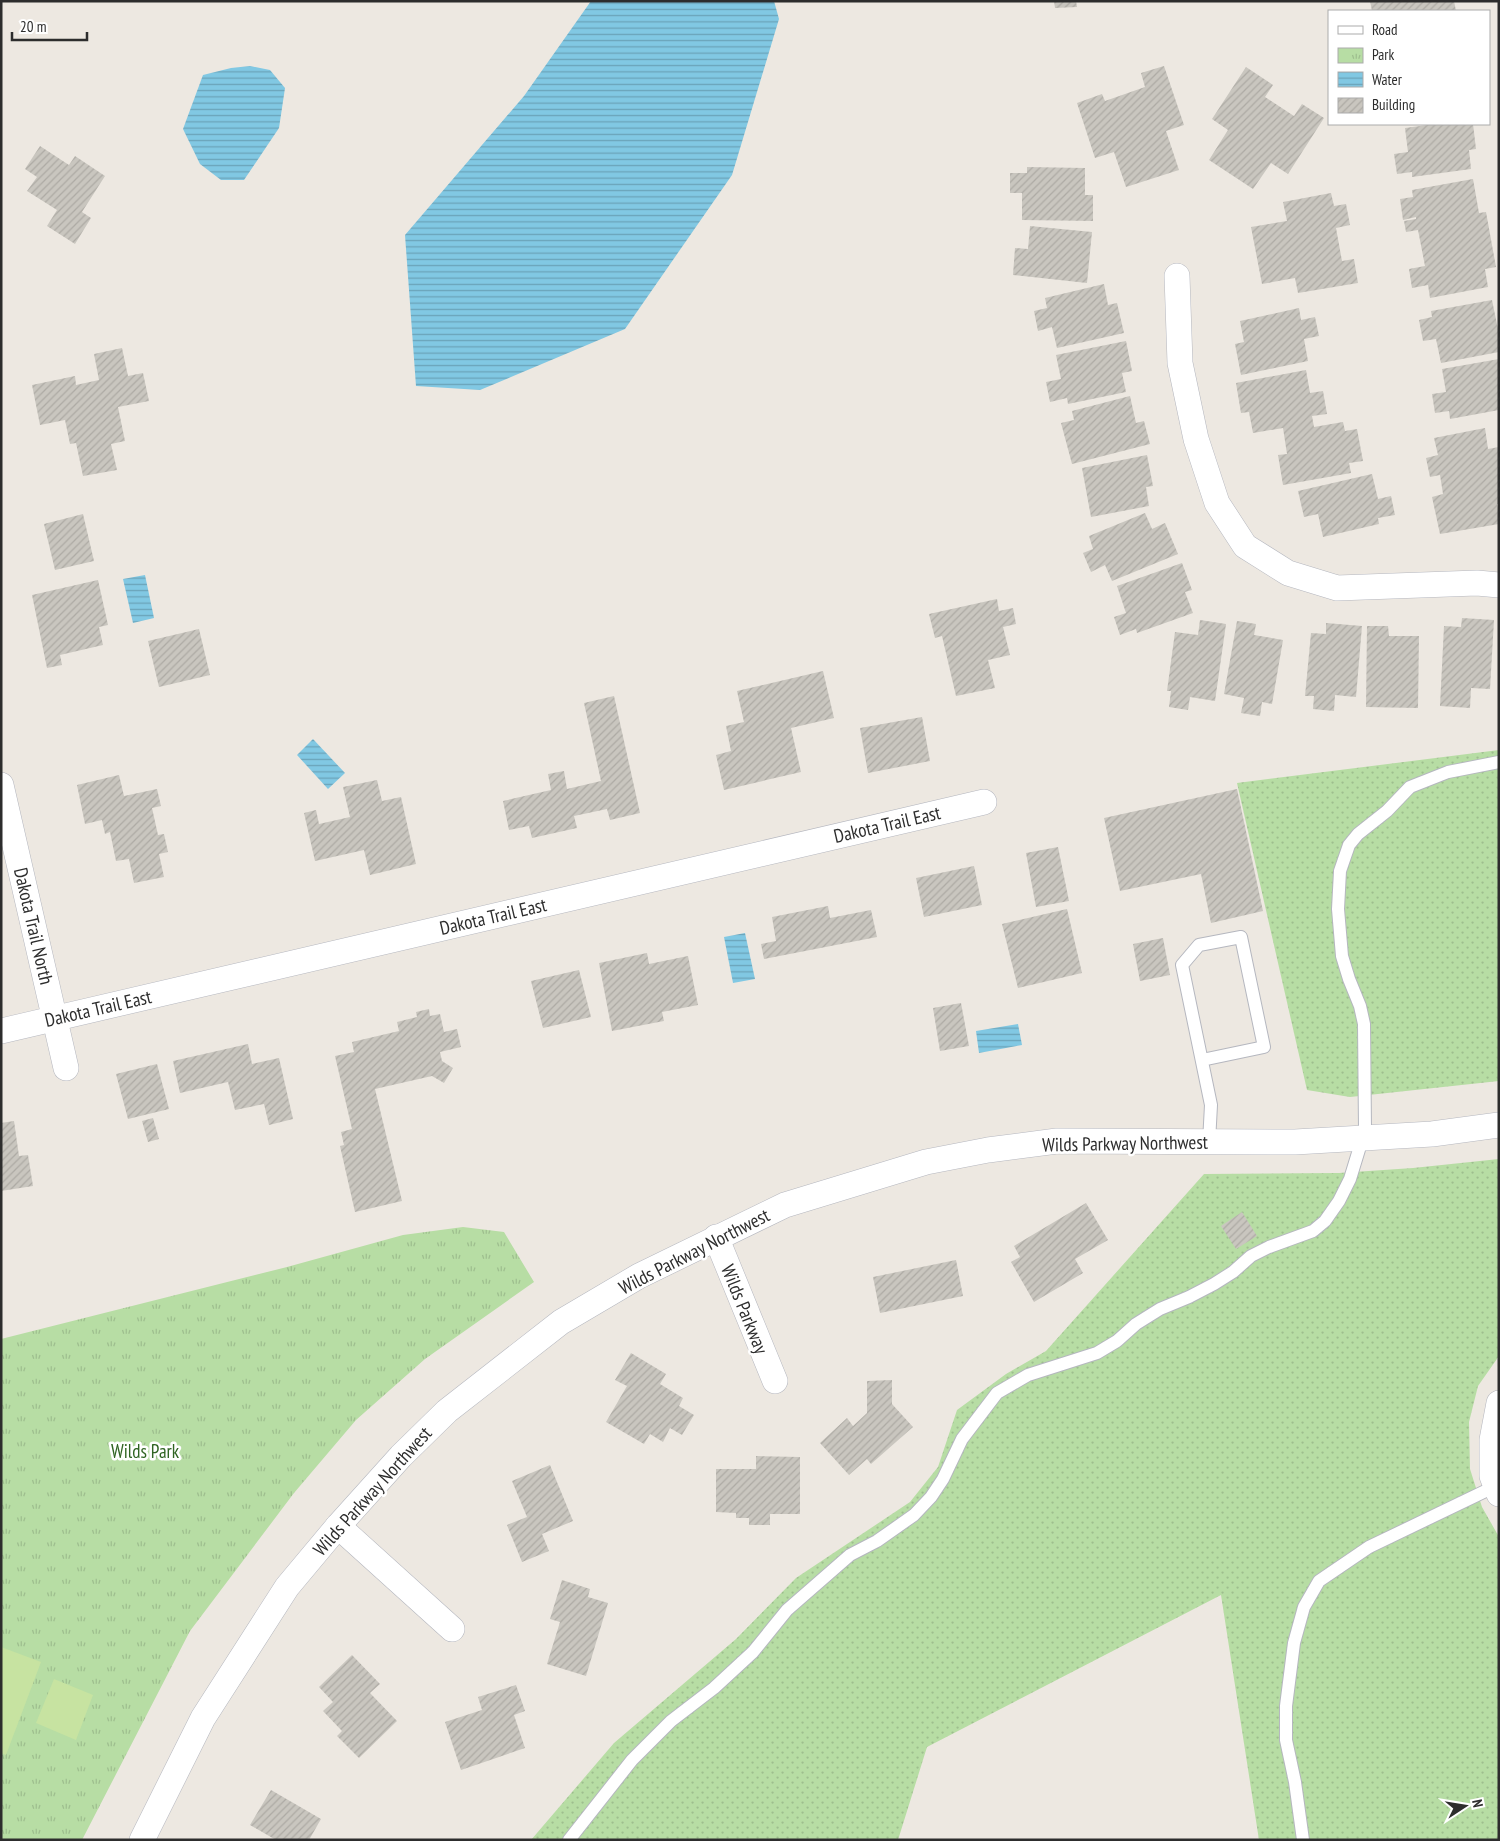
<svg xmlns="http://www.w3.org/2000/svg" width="1500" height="1841" viewBox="0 0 1500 1841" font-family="'PT Sans Narrow',sans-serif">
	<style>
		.grass { fill: url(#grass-dots) }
		.park { fill: url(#park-tufts) }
		.pitch { fill: #c7e3a1 }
		.water { fill: url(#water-rules) }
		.building { fill: url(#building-hatch) }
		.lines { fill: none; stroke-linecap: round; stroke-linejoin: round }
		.lane-casing { stroke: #b5b7bf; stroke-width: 14 }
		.street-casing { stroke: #b5b7bf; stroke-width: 26 }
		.lane { stroke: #fff; stroke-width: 12 }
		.street { stroke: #fff; stroke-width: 25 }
		.labels { text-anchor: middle; stroke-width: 5; stroke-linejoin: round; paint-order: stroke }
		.street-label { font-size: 19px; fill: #2d2d2d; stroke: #fff }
		.park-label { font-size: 19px; fill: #306423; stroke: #fff }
	</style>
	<defs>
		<pattern id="grass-dots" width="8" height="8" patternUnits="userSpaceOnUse" patternTransform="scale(1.25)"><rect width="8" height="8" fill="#b7dda4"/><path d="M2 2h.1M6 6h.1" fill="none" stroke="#9ebe8e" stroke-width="1.8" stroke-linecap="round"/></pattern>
		<pattern id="park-tufts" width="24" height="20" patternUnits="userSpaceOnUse" patternTransform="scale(1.25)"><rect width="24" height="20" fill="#b7dda4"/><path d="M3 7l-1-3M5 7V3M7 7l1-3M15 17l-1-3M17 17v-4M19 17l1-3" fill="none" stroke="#9ebe8e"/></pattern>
		<pattern id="water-rules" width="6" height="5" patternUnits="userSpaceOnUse" patternTransform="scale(1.25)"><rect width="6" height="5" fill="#81c8e3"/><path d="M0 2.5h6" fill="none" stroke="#6aa3b8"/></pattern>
		<pattern id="building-hatch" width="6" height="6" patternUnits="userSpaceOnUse" patternTransform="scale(1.25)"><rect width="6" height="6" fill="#c9c6bf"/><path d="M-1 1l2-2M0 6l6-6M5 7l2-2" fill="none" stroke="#adaaa4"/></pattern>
	</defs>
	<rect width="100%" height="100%" fill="#ede8e1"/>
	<g class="grass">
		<path d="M1499,750V1081L1350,1097L1307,1090L1237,783Z"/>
		<path d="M1499,1159V1356L1478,1386L1469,1422L1470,1469L1482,1507L1499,1537V1840H1259L1221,1595L927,1747L898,1840H531L614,1743L736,1639L796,1578L910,1502L938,1467L957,1410L1006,1374L1046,1351L1204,1174L1339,1173L1413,1168Z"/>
	</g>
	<path class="park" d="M463,1227L504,1232L534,1282L425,1359L356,1420L294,1493L190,1631L82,1840H1V1339L287,1267L403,1235Z"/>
	<g class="pitch">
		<path d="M1,1647L41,1662L6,1755L1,1753Z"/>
		<path d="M54,1679L93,1695L76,1740L36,1723Z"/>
	</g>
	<g class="water">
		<path d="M591,1H774L779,19L732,175L625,329L480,390L416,386L405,235L524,96Z"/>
		<path d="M250,66L270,70L285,88L279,128L244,180H221L200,164L183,129L203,75L231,68Z"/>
		<path d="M145,575L154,618L133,623L123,579Z"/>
		<path d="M313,739L345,773L328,789L297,755Z"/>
		<path d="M745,933L755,979L733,983L724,937Z"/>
		<path d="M1018,1024L1022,1045L979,1053L976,1031Z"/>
	</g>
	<g class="building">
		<path d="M1054,1H1076L1077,7L1055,8Z"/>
		<path d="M1370,1H1454L1456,11H1372Z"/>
		<path d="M1164,66L1184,125L1166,131L1179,170L1126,187L1114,152L1095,158L1077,103L1102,94L1105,101L1145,87L1141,73Z"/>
		<path d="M1246,67L1273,85L1265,97L1294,116L1302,104L1324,118L1288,174L1271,163L1253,189L1209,160L1228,130L1212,119Z"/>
		<path d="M1435,124H1473L1476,149L1469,150L1471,169L1412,177V172L1397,174L1394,154L1408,152L1405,128Z"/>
		<path d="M40,146L69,165L75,156L105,176L82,212L91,218L75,244L47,226L57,210L27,191L37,177L25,169Z"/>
		<path d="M1027,167L1085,168V195H1093V221L1022,220V193H1010V173H1027Z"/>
		<path d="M1473,179L1479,213L1486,212L1496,267L1485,269L1488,287L1430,298L1428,285L1412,288L1409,269L1425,266L1418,230L1406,232L1404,221L1416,219V217L1403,220L1400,199L1413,197L1412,190Z"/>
		<path d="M1331,193L1334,206L1346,204L1350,225L1336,228L1342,261L1354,259L1358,283L1298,293L1295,278L1262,284L1251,227L1287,221L1283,202Z"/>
		<path d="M1030,226L1092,232L1087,283L1013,275L1015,248L1028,249Z"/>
		<path d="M1104,284L1108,305L1117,303L1124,333L1057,348L1052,327L1038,331L1034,311L1047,308L1045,298Z"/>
		<path d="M1492,300L1499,334V352L1441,363L1436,339L1423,341L1419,320L1432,317L1431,311Z"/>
		<path d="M1299,308L1301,320L1315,317L1319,336L1304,339L1308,361L1241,375L1235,344L1244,342L1240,321Z"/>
		<path d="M1126,341L1132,371L1122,373L1126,392L1068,404L1067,398L1050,402L1046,382L1061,379L1056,355Z"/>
		<path d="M122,348L128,376L143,373L149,401L118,407L125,441L111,444L117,470L83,476L76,443L70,444L65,420L40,425L32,385L75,376L76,385L99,380L94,354Z"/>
		<path d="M1499,359V410L1450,419L1449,411L1435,413L1432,394L1446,392L1442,369Z"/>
		<path d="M1306,370L1310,393L1323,391L1327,414L1312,416L1314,427L1343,422L1345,431L1357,429L1363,461L1349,463L1351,473L1283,485L1278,455L1287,454L1283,428L1253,433L1249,412L1241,413L1236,383Z"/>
		<path d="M1130,396L1136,423L1144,421L1150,444L1072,464L1061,423L1074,420L1072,411Z"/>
		<path d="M1485,428L1488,449L1499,447V504H1497L1499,524L1440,534L1432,497L1443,494L1440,475L1430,477L1426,458L1438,455L1434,438Z"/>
		<path d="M1147,455L1153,486L1146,487L1149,506L1091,517L1082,468Z"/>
		<path d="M1372,474L1378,499L1391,496L1395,515L1378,518L1379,524L1323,537L1318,514L1304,517L1298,491Z"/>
		<path d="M1145,513L1152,529L1165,523L1178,554L1112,581L1105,565L1091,572L1083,553L1093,549L1089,536Z"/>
		<path d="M83,514L94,561L55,570L44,524Z"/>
		<path d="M1182,563L1192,590L1185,592L1193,613L1137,633L1136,629L1120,635L1114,617L1126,613L1117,586Z"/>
		<path d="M98,580L108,625L99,627L103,645L60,655L62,665L47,668L32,595Z"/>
		<path d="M997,599L999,611L1013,608L1016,624L1003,627L1010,655L988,660L995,688L956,696L942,636L935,638L929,614Z"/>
		<path d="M1462,618L1494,620L1490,689L1471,688L1470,708L1440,706L1444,626L1461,627Z"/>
		<path d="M1200,620L1226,624L1215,701L1190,697L1188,710L1169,707L1171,691H1167L1175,632L1198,635Z"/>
		<path d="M1237,621L1256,624L1254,635L1283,640L1272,704L1262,702L1260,716L1241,713L1244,698L1224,694Z"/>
		<path d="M1326,623L1362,626L1356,697L1335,695L1334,711L1313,709L1314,696H1305L1311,633L1326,634Z"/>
		<path d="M1367,626H1388L1389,636H1419L1418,708L1366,707Z"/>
		<path d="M199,629L210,675L159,687L148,641Z"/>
		<path d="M823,671L834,718L791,728L801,772L724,790L716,755L731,751L726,726L744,722L737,691Z"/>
		<path d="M614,696L640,813L610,820L607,809L574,816L577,828L532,838L529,826L509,830L503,801L551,790L548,774L564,771L567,789L601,781L584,703Z"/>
		<path d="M922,717L930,761L868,773L860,728Z"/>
		<path d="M119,775L124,796L157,789L161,806L152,808L158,835L164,834L168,852L159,854L164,877L134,883L129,859L116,861L110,832L105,834L102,820L85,824L77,785Z"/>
		<path d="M377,780L382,801L401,797L416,864L370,875L364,850L315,861L304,813L316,810L319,824L350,817L343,787Z"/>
		<path d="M1237,789L1263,911L1211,923L1201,874L1120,891L1104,818Z"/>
		<path d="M1058,847L1069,901L1036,907L1026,853Z"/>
		<path d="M974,866L982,905L924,917L916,878Z"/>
		<path d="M828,906L830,918L871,910L877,937L764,959L761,944L776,941L772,917Z"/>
		<path d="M1067,909L1082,973L1018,988L1002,924Z"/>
		<path d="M1163,938L1170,975L1140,981L1133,944Z"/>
		<path d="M647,953L649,964L688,956L698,1005L662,1012L664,1021L612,1031L599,963Z"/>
		<path d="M579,970L591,1017L543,1028L531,981Z"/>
		<path d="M961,1003L969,1046L940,1051L933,1008Z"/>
		<path d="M429,1009L430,1016L440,1014L444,1032L457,1029L461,1047L440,1052L442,1061L453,1068L444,1083L432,1076L375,1089L402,1201L355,1212L340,1146L344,1145L341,1132L352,1129L335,1056L354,1052L352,1042L399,1031L397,1022L417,1017L416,1012Z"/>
		<path d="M248,1044L252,1064L279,1058L293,1119L269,1125L264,1104L235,1110L228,1082L180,1093L173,1061Z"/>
		<path d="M157,1064L169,1109L128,1119L116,1074Z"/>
		<path d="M153,1118L159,1139L148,1142L142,1121Z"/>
		<path d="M14,1121L19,1156L28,1155L33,1186L1,1191V1123Z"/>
		<path d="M1086,1203L1108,1240L1075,1259L1083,1273L1034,1302L1011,1262L1020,1257L1014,1246Z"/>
		<path d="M1242,1212L1257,1236L1236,1249L1221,1226Z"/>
		<path d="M956,1260L963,1296L880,1313L873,1277Z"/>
		<path d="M631,1353L666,1374L660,1384L683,1398L679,1406L694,1415L682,1435L670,1428L663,1442L650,1434L644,1444L606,1422L627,1386L615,1380Z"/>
		<path d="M892,1380V1404L913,1427L871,1464L867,1459L849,1475L820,1443L847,1418L853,1426L867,1413V1381Z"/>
		<path d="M756,1456L800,1457V1514H770V1525H749V1518H736V1513L716,1512V1469H756Z"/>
		<path d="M550,1465L573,1521L542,1534L549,1551L522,1562L507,1525L527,1517L512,1481Z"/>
		<path d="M562,1580L590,1589L588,1597L608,1603L586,1676L547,1664L560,1622L550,1619Z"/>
		<path d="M352,1655L380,1684L370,1693L397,1721L359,1758L337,1736L342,1731L323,1711L333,1702L319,1687Z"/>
		<path d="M516,1685L525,1711L514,1715L525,1748L461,1770L445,1722L482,1710L478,1697Z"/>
		<path d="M271,1790L321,1819L309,1840H276L250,1825Z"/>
	</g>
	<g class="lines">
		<g class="lane-casing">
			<g id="lane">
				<path d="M1202,1060L1264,1047L1241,937L1199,945L1182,965L1211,1105L1209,1142"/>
				<path d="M569,1840L632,1760L671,1721L714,1688L753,1652L787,1610L850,1555L877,1541L914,1515L931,1497L943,1479L962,1439L997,1393L1028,1375L1097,1353L1117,1341L1136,1324L1160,1309L1189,1297L1214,1284L1233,1272L1251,1256L1269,1247L1313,1231L1325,1221L1339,1201L1350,1179L1365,1130L1364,1024L1360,1006L1349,979L1342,956L1338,909L1340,871L1349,845L1358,834L1387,811L1410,787L1448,772L1499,762"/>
				<path d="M1303,1840L1295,1782L1286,1740V1706L1294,1643L1304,1607L1319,1581L1369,1547L1498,1485"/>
			</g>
		</g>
		<g class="street-casing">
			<g id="street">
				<path d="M1177,276L1180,363L1196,439L1217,503L1245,546L1288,573L1337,588L1477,583L1499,585"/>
				<path d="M1,785L66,1068"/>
				<path d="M1,1031L984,802"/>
				<path d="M716,1237L775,1381"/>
				<path d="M1499,1403L1492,1440V1476L1499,1494"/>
				<path d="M338,1526L452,1629"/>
				<path d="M142,1840L203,1718L287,1587L338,1526L401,1456L447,1411L561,1322L639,1276L785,1205L926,1162L988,1150L1057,1141L1295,1142L1432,1134L1499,1125"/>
			</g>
		</g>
		<use href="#lane" class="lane"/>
		<use href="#street" class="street"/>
	</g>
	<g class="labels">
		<g class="street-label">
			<text transform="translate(887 824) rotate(-13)" y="7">Dakota Trail East</text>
			<text transform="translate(493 916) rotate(-13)" y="7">Dakota Trail East</text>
			<text transform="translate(34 926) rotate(77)" y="7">Dakota Trail North</text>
			<text transform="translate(98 1008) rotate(-13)" y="7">Dakota Trail East</text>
			<text transform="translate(1125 1143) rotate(-1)" y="7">Wilds Parkway Northwest</text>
			<text transform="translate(694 1251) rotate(-27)" y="7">Wilds Parkway Northwest</text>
			<text transform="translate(745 1309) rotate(68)" y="7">Wilds Parkway</text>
			<text transform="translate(372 1491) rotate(-48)" y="7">Wilds Parkway Northwest</text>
		</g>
		<g class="park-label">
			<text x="145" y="1458">Wilds Park</text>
		</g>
	</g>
	<rect width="1500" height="1841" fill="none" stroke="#2d2d2d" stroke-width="5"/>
	<rect x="1328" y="10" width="162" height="115" fill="#ffffff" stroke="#ababab"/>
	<rect x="1338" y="26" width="25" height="8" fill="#ffffff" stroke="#ababab"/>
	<text x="1372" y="35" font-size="15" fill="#2d2d2d">Road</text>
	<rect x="1338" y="48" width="25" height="15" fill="url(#park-tufts)" stroke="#ababab"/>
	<text x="1372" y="60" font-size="15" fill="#2d2d2d">Park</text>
	<rect x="1338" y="72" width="25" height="15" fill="url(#water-rules)" stroke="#ababab"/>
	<text x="1372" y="85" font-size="15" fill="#2d2d2d">Water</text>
	<rect x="1338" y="98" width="25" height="15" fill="url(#building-hatch)" stroke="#ababab"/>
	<text x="1372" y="110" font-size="15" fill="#2d2d2d">Building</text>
	<g transform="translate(1465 1806) rotate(78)" stroke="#ffffff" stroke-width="4" paint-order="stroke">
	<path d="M0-4L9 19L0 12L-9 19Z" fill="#2d2d2d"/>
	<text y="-8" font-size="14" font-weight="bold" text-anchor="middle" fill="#2d2d2d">N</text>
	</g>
	<path d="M12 32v8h75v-8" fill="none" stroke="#2d2d2d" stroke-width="2.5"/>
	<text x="20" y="32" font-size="15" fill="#2d2d2d" stroke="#ffffff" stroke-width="4" paint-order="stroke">20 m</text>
</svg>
